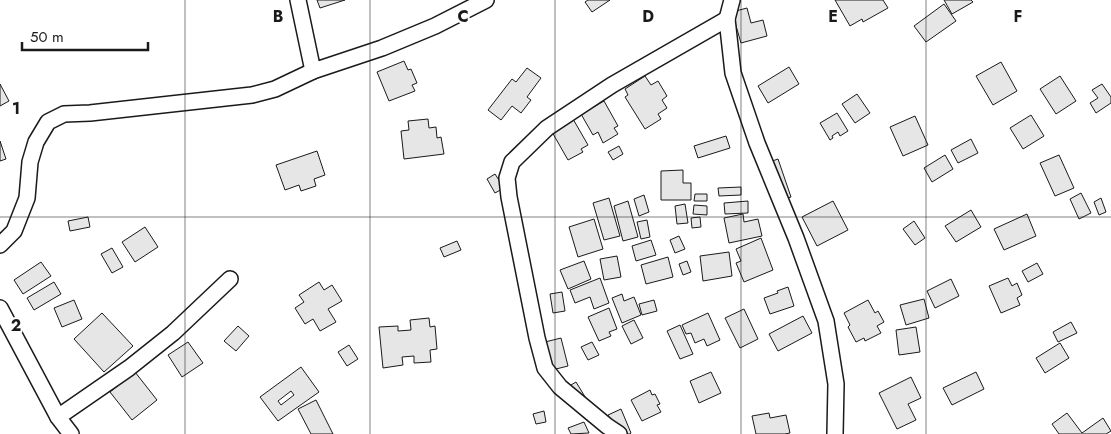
<svg xmlns="http://www.w3.org/2000/svg" width="1111" height="434" viewBox="0 0 1111 434" font-family="Jost,sans-serif">
	<style>
		.building { fill: #e6e6e6; stroke: #1a1a1a; fill-rule: evenodd }
		.lines { fill: none; stroke-linecap: round; stroke-linejoin: round }
		.minor-casing { stroke: #1a1a1a; stroke-width: 18 }
		.minor { stroke: #fff; stroke-width: 15 }
		.grid { fill: none; stroke: #1a1a1a; stroke-width: 1; stroke-opacity: 0.55 }
		.grid-label { font-size: 16px; text-anchor: middle; font-weight: bold; fill: #1a1a1a; stroke: #fff; stroke-width: 4; stroke-linejoin: round; paint-order: stroke }
	</style>
	<rect width="100%" height="100%" fill="#fff"/>
	<g class="building">
		<path d="M317,0H345L320,8Z"/>
		<path d="M588,0H610L592,12L585,2Z"/>
		<path d="M835,0H883L888,8L863,22L862,19L850,26Z"/>
		<path d="M944,0H971L973,2L952,14Z"/>
		<path d="M944,4L956,21L926,42L914,26Z"/>
		<path d="M747,8L751,23L763,20L767,36L741,43L732,12Z"/>
		<path d="M404,61L408,70L411,69L417,83L412,85L415,91L389,101L377,72Z"/>
		<path d="M1001,62L1017,91L993,105L976,76Z"/>
		<path d="M789,67L799,84L768,103L758,86Z"/>
		<path d="M527,68L541,78L527,97L531,100L521,113L512,106L501,120L488,110L512,79L516,82Z"/>
		<path d="M645,76L651,85L658,81L667,96L662,100L667,108L658,114L661,119L645,129L625,97L628,95L625,89Z"/>
		<path d="M1060,76L1076,101L1056,114L1040,89Z"/>
		<path d="M0,84L9,101L0,106Z"/>
		<path d="M1102,84L1111,97V103L1096,113L1090,103L1098,98L1092,90Z"/>
		<path d="M857,94L870,113L855,123L842,104Z"/>
		<path d="M604,101L618,126L614,128L618,134L603,143L598,132L593,135L581,114Z"/>
		<path d="M837,113L848,131L840,136L838,132L832,136L833,138L830,140L820,123Z"/>
		<path d="M1031,115L1044,136L1023,149L1010,128Z"/>
		<path d="M915,116L928,145L903,156L890,127Z"/>
		<path d="M428,119L429,128L436,127L437,138L441,137L444,154L404,159L401,131L409,130L408,121Z"/>
		<path d="M573,119L588,145L581,149L583,152L568,160L552,132Z"/>
		<path d="M726,136L730,148L698,158L694,146Z"/>
		<path d="M971,139L978,153L958,163L951,150Z"/>
		<path d="M0,141L6,159L0,161Z"/>
		<path d="M619,146L623,154L613,160L608,152Z"/>
		<path d="M317,151L325,175L314,179L316,186L301,191L299,185L285,190L276,165Z"/>
		<path d="M945,155L953,169L932,182L924,168Z"/>
		<path d="M1059,155L1074,188L1055,196L1040,163Z"/>
		<path d="M778,159L791,197L778,201L764,164Z"/>
		<path d="M683,170V183H691V200H661V171Z"/>
		<path d="M495,174L504,188L495,193L487,179Z"/>
		<path d="M741,187V195L719,196L718,188Z"/>
		<path d="M1081,193L1091,213L1079,219L1070,199Z"/>
		<path d="M695,194H707V201H694Z"/>
		<path d="M644,195L649,212L639,216L634,199Z"/>
		<path d="M609,198L620,236L604,240L593,203Z"/>
		<path d="M1101,198L1106,212L1099,215L1094,202Z"/>
		<path d="M628,201L638,237L623,241L614,206Z"/>
		<path d="M748,201V213L725,214L724,203Z"/>
		<path d="M833,201L848,230L817,246L802,217Z"/>
		<path d="M685,204L688,223L677,224L675,206Z"/>
		<path d="M694,205L707,206V215L693,214Z"/>
		<path d="M971,210L981,227L956,242L945,226Z"/>
		<path d="M743,214L744,222L758,219L762,236L729,243L724,218Z"/>
		<path d="M1027,214L1036,236L1004,250L994,229Z"/>
		<path d="M88,217L90,227L70,231L68,221Z"/>
		<path d="M700,217L701,227L692,228L691,218Z"/>
		<path d="M594,219L603,249L578,257L569,227Z"/>
		<path d="M647,220L650,237L641,239L637,222Z"/>
		<path d="M914,221L925,238L915,245L903,229Z"/>
		<path d="M145,227L158,247L135,262L122,242Z"/>
		<path d="M679,236L685,249L675,253L670,240Z"/>
		<path d="M761,238L773,270L744,282L736,263L741,261L736,249Z"/>
		<path d="M651,240L656,255L636,261L632,246Z"/>
		<path d="M457,241L461,250L444,257L440,248Z"/>
		<path d="M112,248L123,267L112,273L101,254Z"/>
		<path d="M729,252L732,276L703,281L700,256Z"/>
		<path d="M617,256L621,277L604,280L600,259Z"/>
		<path d="M668,257L673,277L646,284L641,265Z"/>
		<path d="M584,261L591,279L568,289L560,270Z"/>
		<path d="M687,261L691,272L683,275L679,264Z"/>
		<path d="M41,262L51,276L23,294L14,280Z"/>
		<path d="M1037,263L1043,274L1028,282L1022,271Z"/>
		<path d="M600,278L609,303L594,309L590,297L575,303L570,290Z"/>
		<path d="M1008,278L1012,286L1017,283L1022,295L1017,298L1020,305L1001,313L989,286Z"/>
		<path d="M951,279L959,296L935,308L927,291Z"/>
		<path d="M54,282L61,294L34,310L27,298Z"/>
		<path d="M319,282L324,290L332,285L342,301L328,309L336,322L320,331L313,319L305,324L295,308L304,302L299,295Z"/>
		<path d="M788,287L794,306L770,314L764,298L778,293L777,291Z"/>
		<path d="M562,292L565,311L553,313L550,294Z"/>
		<path d="M622,294L624,301L634,297L641,315L622,323L612,298Z"/>
		<path d="M924,299L929,318L906,325L900,305Z"/>
		<path d="M74,300L82,319L62,327L54,308Z"/>
		<path d="M654,300L657,311L642,315L639,304Z"/>
		<path d="M868,300L875,313L878,311L884,322L877,326L881,333L865,341L864,338L856,342L848,327L850,325L844,313Z"/>
		<path d="M609,308L617,329L609,332L611,336L599,341L588,317Z"/>
		<path d="M744,309L758,339L740,348L725,318Z"/>
		<path d="M102,313L133,346L104,372L74,339Z"/>
		<path d="M708,313L720,340L707,346L704,339L695,343L691,333L686,334L682,325Z"/>
		<path d="M803,316L812,333L778,351L769,334Z"/>
		<path d="M429,318L430,327L435,326L437,349L430,350L431,362L414,363V356L402,357L403,365L383,368L379,327L398,326V331L411,330L410,320Z"/>
		<path d="M634,320L643,338L631,344L622,326Z"/>
		<path d="M1071,322L1077,333L1058,342L1053,332Z"/>
		<path d="M680,325L693,354L680,359L667,331Z"/>
		<path d="M238,326L249,336L236,351L224,341Z"/>
		<path d="M916,327L920,352L899,355L896,330Z"/>
		<path d="M561,338L568,366L544,372L537,344Z"/>
		<path d="M188,342L203,363L182,377L168,355Z"/>
		<path d="M592,342L599,355L588,360L581,347Z"/>
		<path d="M1060,343L1069,358L1045,373L1036,358Z"/>
		<path d="M349,345L358,359L347,366L338,352Z"/>
		<path d="M301,367L319,392L278,421L260,397ZM291,391L294,395L281,405L278,401Z"/>
		<path d="M135,372L157,400L132,420L110,392Z"/>
		<path d="M711,372L721,393L699,403L690,381Z"/>
		<path d="M976,372L984,389L952,405L943,388Z"/>
		<path d="M911,377L921,398L908,404L916,420L897,429L879,393Z"/>
		<path d="M576,382L587,400L566,388Z"/>
		<path d="M650,390L652,395L655,394L660,404L657,405L661,412L642,421L631,400Z"/>
		<path d="M316,400L333,434H311L298,409Z"/>
		<path d="M621,409L631,433L630,434H617L608,415Z"/>
		<path d="M544,411L546,422L536,424L533,414Z"/>
		<path d="M769,413L770,418L786,415L790,433L785,434H756L752,416Z"/>
		<path d="M1067,413L1082,433L1103,418L1111,431L1106,434H1059L1052,424Z"/>
		<path d="M584,422L589,433L571,434L568,428Z"/>
	</g>
	<g class="lines">
		<g class="minor-casing">
			<g id="minor">
				<path d="M298,0L313,71L382,48L435,26L486,0"/>
				<path d="M732,0L727,19L733,73L757,143L796,238L826,321L836,384L835,434"/>
				<path d="M0,245L14,231L27,198L30,162L36,142L48,122L64,114L90,113L252,95L275,89L313,71"/>
				<path d="M0,308L58,417L71,434"/>
				<path d="M58,417L129,368L173,333L230,279"/>
				<path d="M619,434L607,426L560,387L545,368L537,338L509,197L507,178L512,162L547,128L612,85L727,19"/>
			</g>
		</g>
		<use href="#minor" class="minor"/>
	</g>
	<path class="grid" d="M185,0V434M370,0V434M555,0V434M741,0V434M926,0V434M0,217H1111"/>
	<g class="grid-label">
		<text x="278" y="22">B</text>
		<text x="463" y="22">C</text>
		<text x="648" y="22">D</text>
		<text x="833" y="22">E</text>
		<text x="1018" y="22">F</text>
		<text x="16" y="114">1</text>
		<text x="16" y="331">2</text>
	</g>
	<path d="M22 42v8h126v-8" fill="none" stroke="#1a1a1a" stroke-width="2.5"/>
	<text x="30" y="42" font-size="15" fill="#1a1a1a" stroke="#ffffff" stroke-width="4" paint-order="stroke">50 m</text>
</svg>
